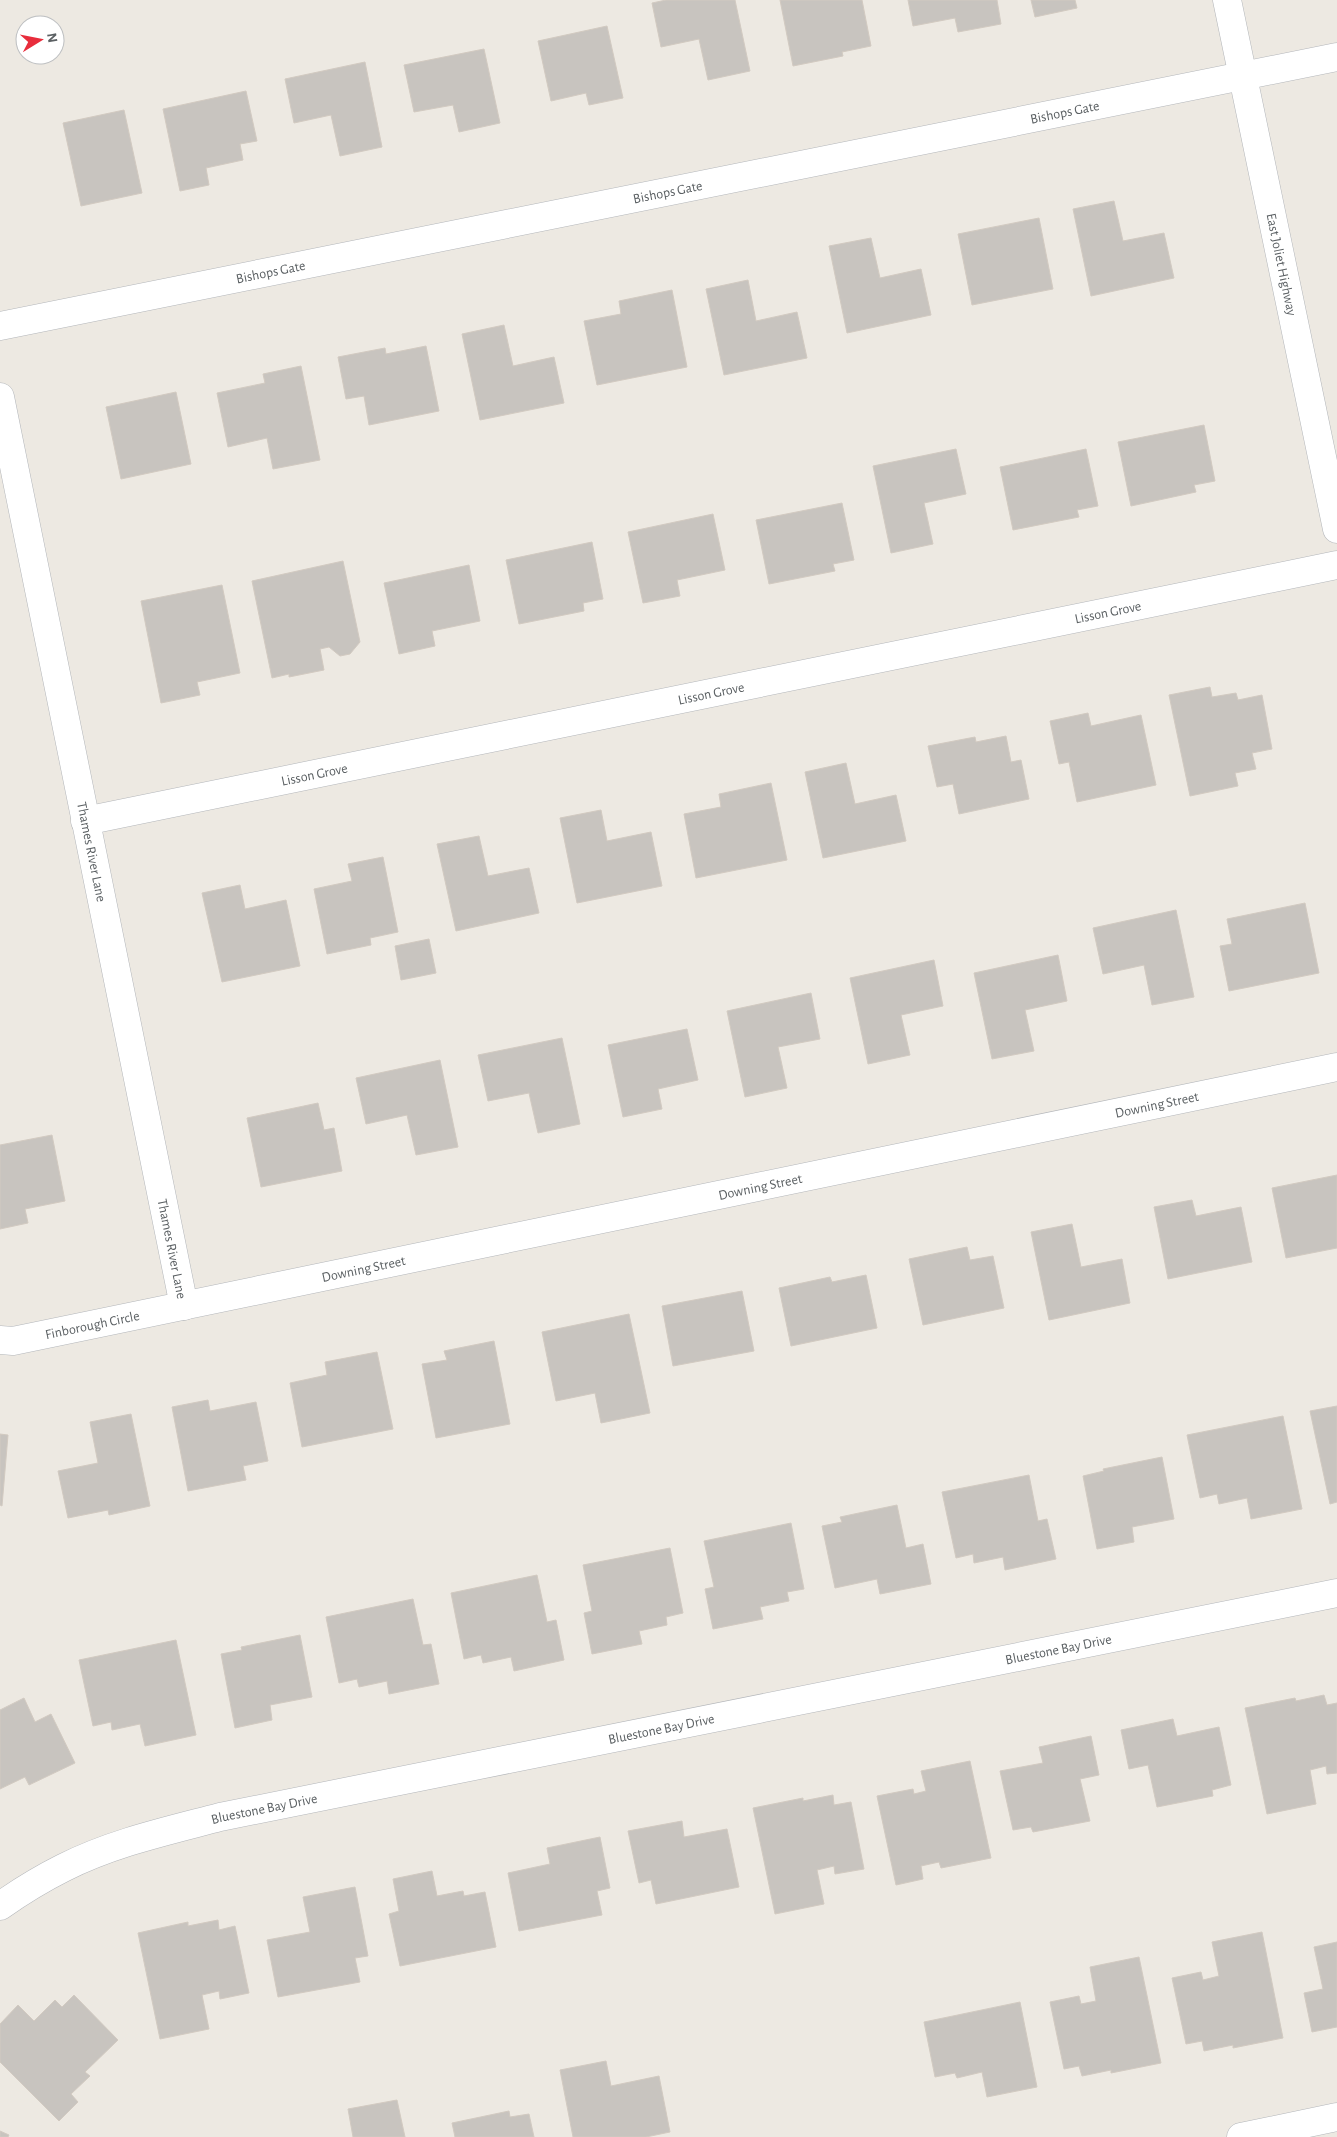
<svg xmlns="http://www.w3.org/2000/svg" width="1337" height="2137" viewBox="0 0 1337 2137" font-family="'Alegreya Sans',sans-serif">
	<style>
		.building { fill: #c8c4bf; stroke: #d2cac1 }
		.lines { fill: none; stroke-linecap: round; stroke-linejoin: round }
		.minor-casing { stroke: #b3b6ba; stroke-width: 29 }
		.minor { stroke: #fff; stroke-width: 28 }
		.labels { text-anchor: middle; stroke-width: 4.5; stroke-linejoin: round; paint-order: stroke }
		.street-label { font-size: 14px; fill: #5b6063; stroke: #fff }
	</style>
	<rect width="100%" height="100%" fill="#ede9e2"/>
	<g class="building">
		<path d="M666,0H735L750,71L708,80L699,39L661,47L652,3Z"/>
		<path d="M780,0H862L871,46L842,52L843,56L793,66Z"/>
		<path d="M908,0H997L1001,24L958,32L955,18L913,26Z"/>
		<path d="M1031,0H1075L1077,8L1035,17Z"/>
		<path d="M607,26L623,98L589,105L586,93L551,101L538,41Z"/>
		<path d="M484,49L500,123L459,132L453,105L414,112L404,65Z"/>
		<path d="M365,62L382,147L340,156L331,115L294,123L285,79Z"/>
		<path d="M246,91L257,141L240,144L243,160L206,168L209,185L180,191L163,109Z"/>
		<path d="M124,110L142,193L81,206L63,123Z"/>
		<path d="M1114,201L1123,241L1164,233L1174,278L1091,296L1073,209Z"/>
		<path d="M1039,218L1053,289L972,305L958,234Z"/>
		<path d="M871,238L880,278L921,269L931,315L847,333L829,246Z"/>
		<path d="M748,280L756,321L797,312L807,358L724,375L706,289Z"/>
		<path d="M672,290L687,367L597,385L584,321L621,314L619,301Z"/>
		<path d="M504,325L513,366L554,357L564,403L480,420L462,334Z"/>
		<path d="M426,346L439,411L369,425L364,396L346,399L338,357L385,348L386,354Z"/>
		<path d="M301,366L320,460L273,469L267,438L228,447L217,393L265,383L263,374Z"/>
		<path d="M176,392L191,464L121,479L106,407Z"/>
		<path d="M1204,425L1215,481L1194,485L1196,492L1131,506L1118,442Z"/>
		<path d="M956,449L966,494L924,503L933,544L891,553L873,466Z"/>
		<path d="M1086,449L1098,506L1077,510L1079,517L1013,530L1000,467Z"/>
		<path d="M842,503L854,560L833,564L835,571L769,584L756,520Z"/>
		<path d="M713,514L725,570L677,580L680,596L643,603L628,532Z"/>
		<path d="M592,542L603,599L583,603L584,611L519,624L506,560Z"/>
		<path d="M343,561L360,642L350,654L340,656L329,647L320,649L324,670L289,677V674L272,678L252,581Z"/>
		<path d="M469,565L480,621L432,631L435,646L399,654L384,583Z"/>
		<path d="M222,585L240,673L197,682L200,695L161,703L141,601Z"/>
		<path d="M1210,687L1212,697L1236,693L1238,700L1262,695L1272,749L1252,753L1256,769L1235,773L1238,786L1190,796L1169,695Z"/>
		<path d="M1088,713L1091,726L1141,715L1156,785L1077,802L1069,762L1059,764L1050,721Z"/>
		<path d="M1006,736L1011,762L1021,760L1029,799L959,814L953,784L937,787L928,746L975,737L976,742Z"/>
		<path d="M846,763L855,804L896,795L906,841L823,858L805,772Z"/>
		<path d="M771,783L787,860L696,878L684,814L721,807L719,794Z"/>
		<path d="M601,810L607,841L651,832L662,886L577,903L560,818Z"/>
		<path d="M479,836L488,876L529,868L539,913L456,931L437,844Z"/>
		<path d="M383,857L398,932L370,938L371,945L327,954L314,889L352,881L348,864Z"/>
		<path d="M240,885L245,909L286,900L300,966L222,982L202,893Z"/>
		<path d="M1305,903L1319,973L1229,991L1220,946L1232,944L1227,919Z"/>
		<path d="M1176,910L1194,997L1152,1005L1144,965L1103,974L1093,928Z"/>
		<path d="M429,939L436,973L401,980L395,946Z"/>
		<path d="M1058,955L1067,1001L1025,1010L1034,1051L992,1059L974,973Z"/>
		<path d="M934,960L943,1006L901,1015L910,1055L868,1064L850,978Z"/>
		<path d="M811,993L820,1039L778,1047L787,1088L745,1097L727,1011Z"/>
		<path d="M687,1029L698,1080L658,1089L662,1109L623,1117L608,1045Z"/>
		<path d="M562,1038L580,1124L538,1133L529,1093L488,1101L478,1055Z"/>
		<path d="M440,1060L458,1147L416,1155L407,1115L366,1124L356,1078Z"/>
		<path d="M318,1103L324,1130L334,1128L342,1171L261,1187L247,1118Z"/>
		<path d="M52,1135L65,1201L25,1209L28,1223L0,1229V1145Z"/>
		<path d="M1337,1175V1248L1286,1258L1272,1188Z"/>
		<path d="M1192,1200L1196,1216L1241,1207L1252,1262L1168,1279L1154,1207Z"/>
		<path d="M1072,1224L1081,1267L1122,1259L1130,1303L1049,1320L1031,1232Z"/>
		<path d="M967,1247L970,1260L993,1256L1004,1308L923,1325L909,1259Z"/>
		<path d="M866,1275L877,1328L791,1346L779,1288L830,1277L832,1282Z"/>
		<path d="M742,1291L754,1351L673,1366L662,1306Z"/>
		<path d="M629,1314L650,1413L601,1423L595,1393L556,1401L542,1332Z"/>
		<path d="M494,1341L510,1424L436,1438L422,1364L447,1360L444,1351Z"/>
		<path d="M377,1352L393,1429L302,1447L290,1383L327,1375L325,1362Z"/>
		<path d="M208,1400L210,1411L256,1402L268,1461L243,1466L246,1480L188,1491L172,1407Z"/>
		<path d="M1337,1406V1502L1330,1504L1310,1411Z"/>
		<path d="M131,1414L150,1506L109,1515L108,1510L68,1518L58,1471L98,1463L90,1422Z"/>
		<path d="M1283,1416L1302,1509L1251,1519L1247,1498L1219,1504L1217,1494L1200,1498L1187,1435Z"/>
		<path d="M0,1434L8,1435L2,1506L0,1505Z"/>
		<path d="M1162,1457L1174,1519L1132,1527L1134,1542L1097,1549L1083,1476L1104,1471L1103,1469Z"/>
		<path d="M1029,1475L1038,1521L1047,1519L1056,1559L1005,1570L1003,1557L974,1563L973,1554L956,1558L942,1492Z"/>
		<path d="M897,1505L906,1548L923,1544L931,1584L880,1594L877,1579L835,1588L822,1526L842,1522L840,1517Z"/>
		<path d="M791,1523L804,1589L787,1592L789,1601L760,1607L763,1619L713,1629L705,1589L714,1587L704,1541Z"/>
		<path d="M670,1548L683,1613L666,1617L667,1625L639,1631L642,1644L592,1654L584,1613L592,1611L583,1565Z"/>
		<path d="M537,1575L547,1622L556,1620L564,1660L514,1671L511,1657L483,1663L481,1655L464,1659L451,1593Z"/>
		<path d="M413,1599L423,1645L431,1644L439,1684L389,1694L387,1681L359,1687L357,1679L339,1683L326,1617Z"/>
		<path d="M300,1635L312,1697L270,1705L272,1720L235,1728L221,1654L242,1650L241,1647Z"/>
		<path d="M176,1640L196,1735L145,1746L140,1724L112,1730L111,1722L93,1726L79,1660Z"/>
		<path d="M1324,1695L1327,1705L1337,1703V1773L1327,1774L1326,1766L1310,1770L1316,1804L1267,1814L1245,1708L1295,1698L1296,1701Z"/>
		<path d="M24,1698L35,1722L51,1714L75,1763L29,1785L25,1777L0,1789V1710Z"/>
		<path d="M1173,1719L1177,1736L1219,1727L1231,1785L1212,1790L1213,1796L1157,1807L1148,1765L1129,1769L1121,1730Z"/>
		<path d="M1091,1736L1099,1775L1080,1779L1090,1821L1033,1832L1031,1827L1013,1830L1000,1771L1043,1763L1039,1747Z"/>
		<path d="M970,1761L991,1858L941,1868L939,1862L921,1866L923,1879L896,1885L877,1796L913,1789L914,1794L926,1791L921,1771Z"/>
		<path d="M833,1795L834,1805L851,1802L864,1869L835,1874L834,1866L817,1870L824,1904L775,1914L753,1808L803,1798V1801Z"/>
		<path d="M682,1821L684,1837L727,1829L739,1887L656,1904L651,1880L639,1883L628,1831Z"/>
		<path d="M600,1837L610,1888L597,1891L602,1915L519,1931L508,1873L550,1864L547,1848Z"/>
		<path d="M432,1871L437,1896L463,1891L464,1896L485,1892L496,1947L400,1966L389,1914L399,1911L393,1879Z"/>
		<path d="M355,1887L368,1956L355,1958L360,1982L278,1997L267,1940L310,1932L303,1897Z"/>
		<path d="M218,1920L219,1930L235,1926L249,1993L220,1999L219,1991L202,1995L209,2029L160,2039L138,1933L188,1922V1926Z"/>
		<path d="M1262,1932L1283,2038L1233,2048V2045L1204,2051L1202,2041L1186,2044L1172,1978L1201,1972L1203,1980L1219,1976L1212,1942Z"/>
		<path d="M1337,1942V2027L1312,2032L1304,1993L1323,1989L1314,1947Z"/>
		<path d="M1139,1957L1161,2063L1111,2073V2070L1082,2076L1079,2066L1064,2069L1050,2002L1079,1996L1081,2004L1096,2001L1090,1967Z"/>
		<path d="M74,1995L118,2040L85,2072L90,2076L71,2094L78,2102L59,2121L0,2062V2024L18,2005L34,2021L55,2000L62,2007Z"/>
		<path d="M1020,2002L1037,2087L987,2097L982,2072L957,2078L955,2073L935,2077L924,2022Z"/>
		<path d="M606,2061L611,2086L659,2076L670,2132L646,2137H573L560,2070Z"/>
		<path d="M397,2100L405,2137H353L348,2109Z"/>
		<path d="M509,2111L510,2117L529,2114L534,2137H455L452,2123Z"/>
		<path d="M0,2131L9,2135L8,2137H0Z"/>
	</g>
	<g class="lines">
		<g class="minor-casing">
			<g id="minor">
				<path id="s1" d="M1227,0L1337,529"/>
				<path id="s2" d="M0,326L1337,57"/>
				<path id="s3" d="M0,397L184,1306"/>
				<path id="s4" d="M85,821L1337,565"/>
				<path id="s5" d="M0,1340L13,1341L1337,1067"/>
				<path id="s6" d="M0,1906C20,1892 41,1879 63,1868C112,1843 167,1831 220,1817L1337,1593"/>
				<path d="M1241,2137L1337,2117"/>
			</g>
		</g>
		<use href="#minor" class="minor"/>
	</g>
	<g class="labels">
		<g class="street-label">
			<text dy="5" stroke="none"><textPath href="#s2" startOffset="1086">Bishops Gate</textPath></text>
			<text dy="5" stroke="none"><textPath href="#s2" startOffset="681">Bishops Gate</textPath></text>
			<text dy="5" stroke="none"><textPath href="#s1" startOffset="270">East Joliet Highway</textPath></text>
			<text dy="5" stroke="none"><textPath href="#s2" startOffset="276">Bishops Gate</textPath></text>
			<text dy="5" stroke="none"><textPath href="#s4" startOffset="1044">Lisson Grove</textPath></text>
			<text dy="5" stroke="none"><textPath href="#s4" startOffset="639">Lisson Grove</textPath></text>
			<text dy="5" stroke="none"><textPath href="#s4" startOffset="234">Lisson Grove</textPath></text>
			<text dy="5" stroke="none"><textPath href="#s3" startOffset="464">Thames River Lane</textPath></text>
			<text dy="5" stroke="none"><textPath href="#s5" startOffset="1181">Downing Street</textPath></text>
			<text dy="5" stroke="none"><textPath href="#s5" startOffset="776">Downing Street</textPath></text>
			<text dy="5" stroke="none"><textPath href="#s3" startOffset="869">Thames River Lane</textPath></text>
			<text dy="5" stroke="none"><textPath href="#s5" startOffset="371">Downing Street</textPath></text>
			<text dy="5" stroke="none"><textPath href="#s5" startOffset="94">Finborough Circle</textPath></text>
			<text dy="5" stroke="none"><textPath href="#s6" startOffset="1094">Bluestone Bay Drive</textPath></text>
			<text dy="5" stroke="none"><textPath href="#s6" startOffset="689">Bluestone Bay Drive</textPath></text>
			<text dy="5" stroke="none"><textPath href="#s6" startOffset="284">Bluestone Bay Drive</textPath></text>
		</g>
	</g>
	<g transform="translate(40 40) rotate(80)"><circle r="24" fill="#ffffff" stroke="#bdbfc1"/>
	<path d="M0-4L9 19L0 12L-9 19Z" fill="#e82d3c"/>
	<text y="-8" font-size="14" font-weight="bold" text-anchor="middle" fill="#5b6063">N</text>
	</g>
</svg>
